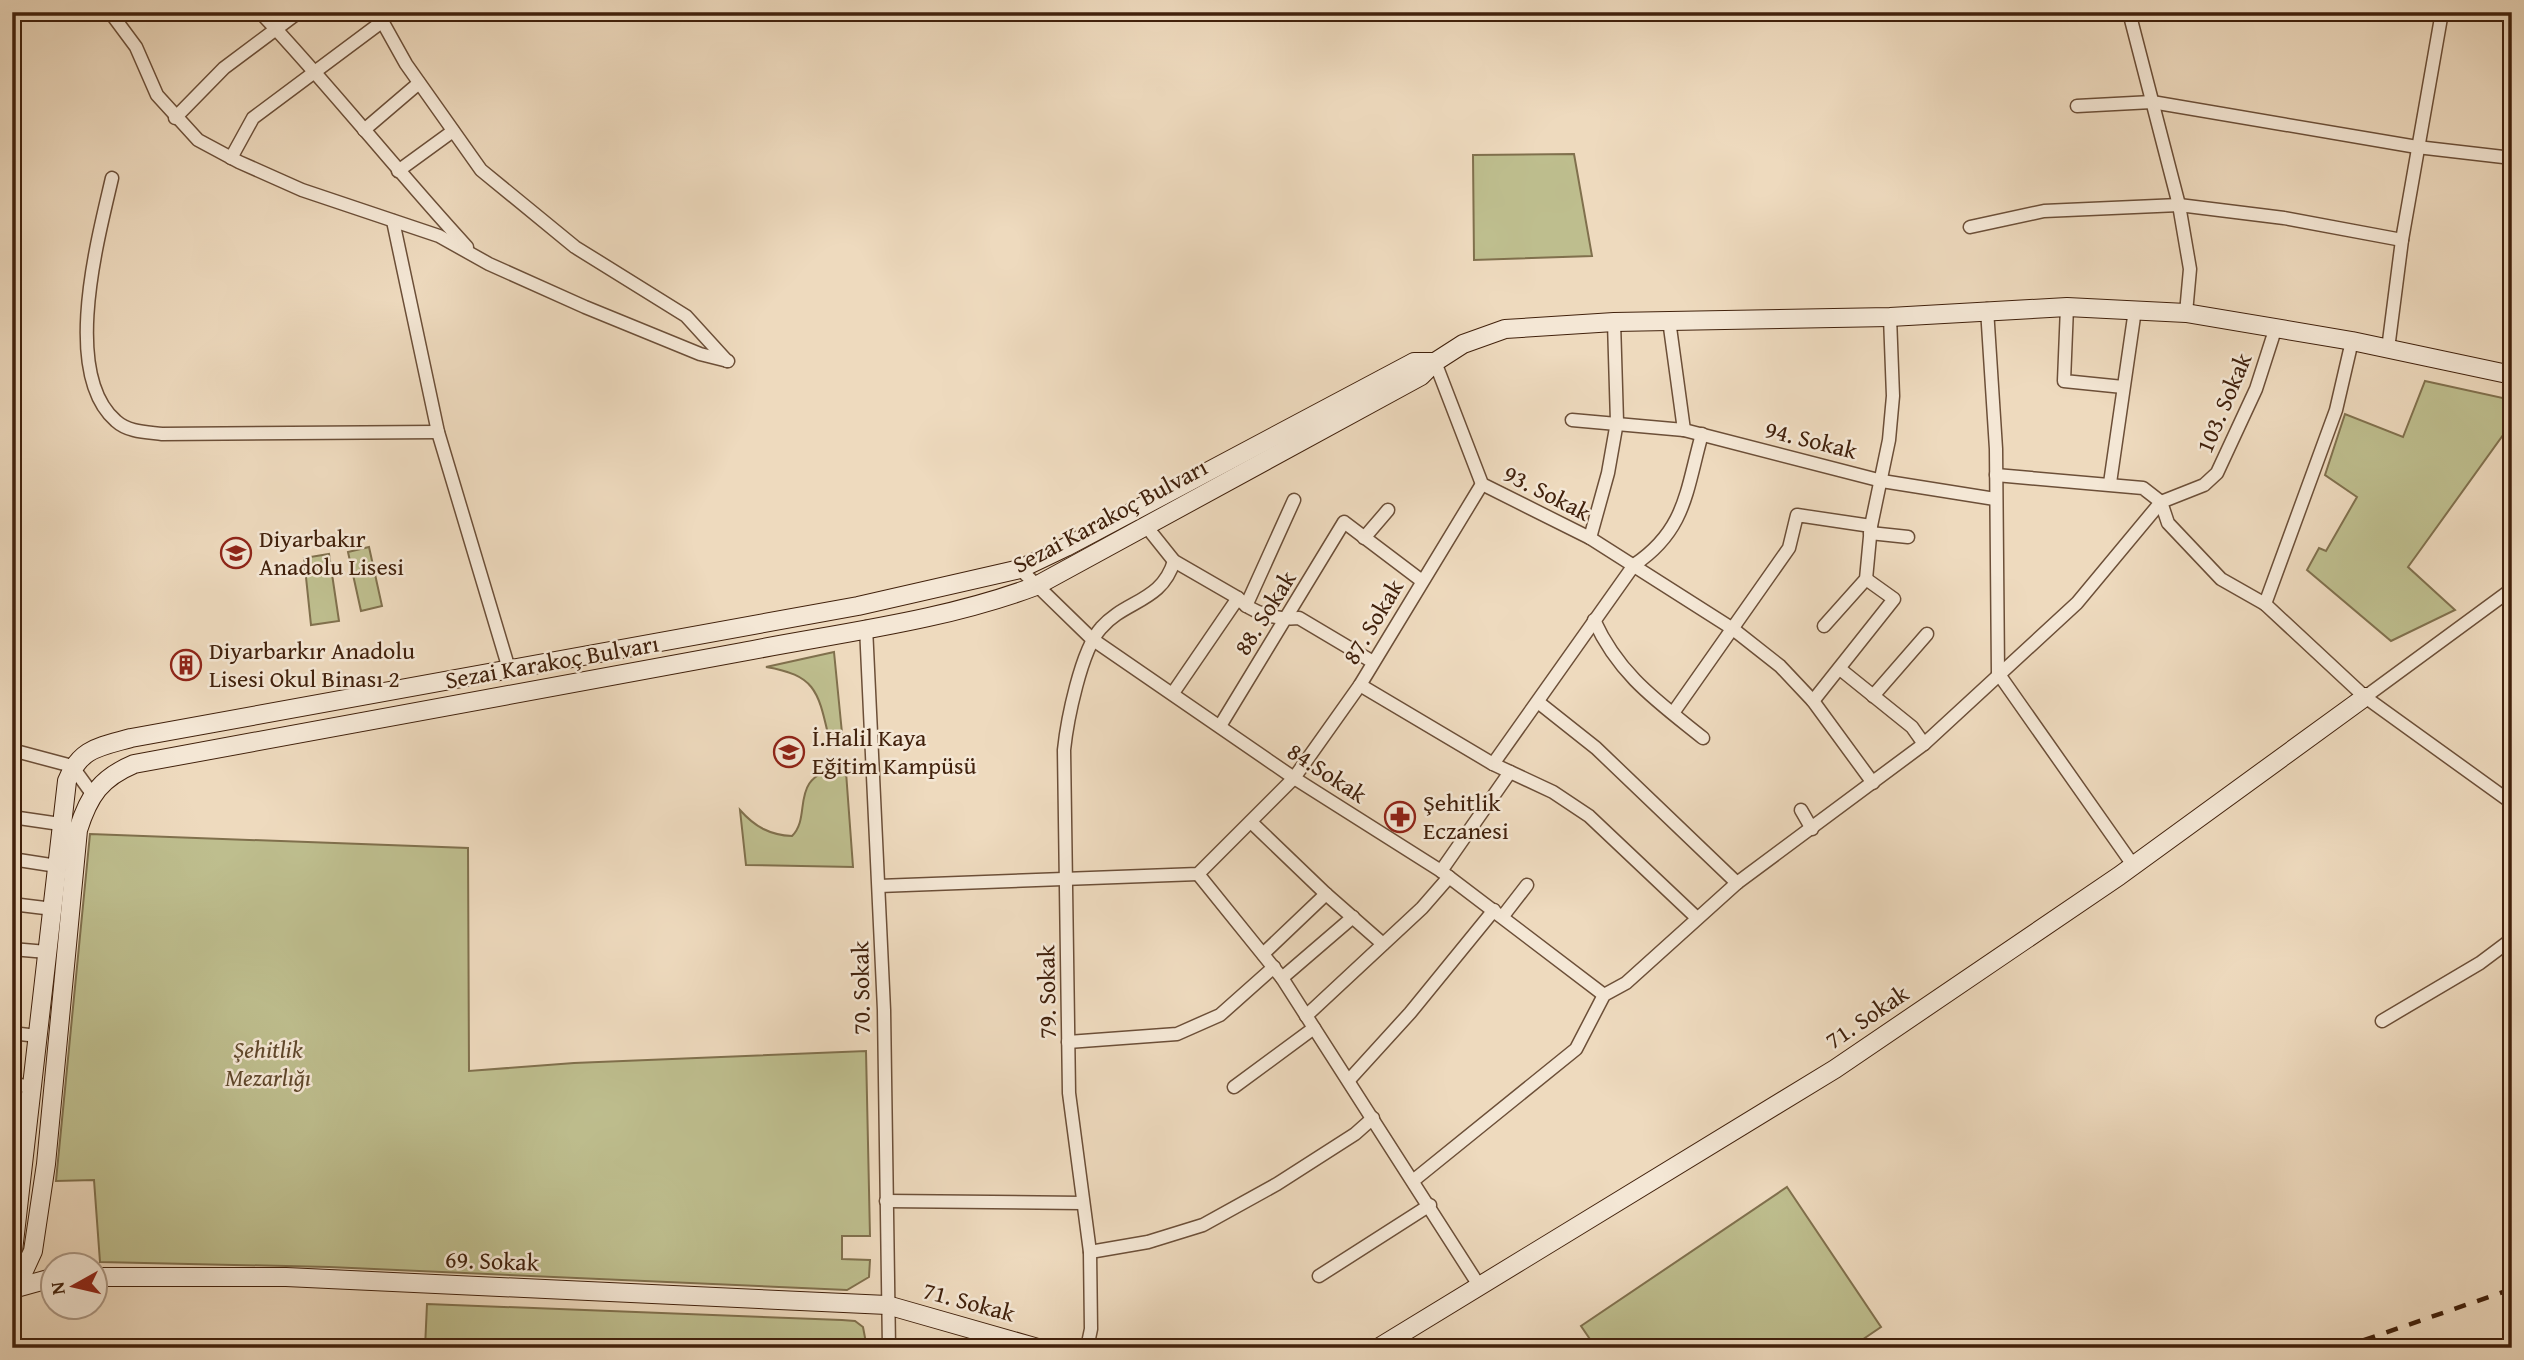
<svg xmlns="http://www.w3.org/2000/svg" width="2524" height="1360" viewBox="0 0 2524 1360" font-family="'Gentium Book Plus',serif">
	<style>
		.green { fill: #bebe8e; stroke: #80704d; stroke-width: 2 }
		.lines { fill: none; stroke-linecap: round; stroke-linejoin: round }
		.street-casing { stroke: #6c4f38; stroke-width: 15 }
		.secondary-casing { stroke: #41210c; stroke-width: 20 }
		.street { stroke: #f4e7d5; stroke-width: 12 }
		.secondary { stroke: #f4e7d5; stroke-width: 18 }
		.rail { stroke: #41210c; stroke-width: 4.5; stroke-dasharray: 12 12; stroke-linecap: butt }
		.labels { text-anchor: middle; stroke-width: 5; stroke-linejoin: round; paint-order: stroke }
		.street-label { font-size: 24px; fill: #41210c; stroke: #f4e7d5 }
		.poi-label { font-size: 24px; fill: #41210c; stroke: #f4e7d5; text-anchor: start }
		.park-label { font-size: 24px; font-style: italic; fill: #60482c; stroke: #f4e7d5 }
	</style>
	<rect width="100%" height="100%" fill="#eedabe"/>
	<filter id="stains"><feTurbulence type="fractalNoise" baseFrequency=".00286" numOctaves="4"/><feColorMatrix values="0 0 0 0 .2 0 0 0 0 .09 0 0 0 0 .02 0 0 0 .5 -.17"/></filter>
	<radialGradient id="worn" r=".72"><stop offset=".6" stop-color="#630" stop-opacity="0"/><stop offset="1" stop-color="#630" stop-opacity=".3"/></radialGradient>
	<g class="green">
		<path d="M1574,154L1592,256L1474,260L1473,155Z"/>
		<path d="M2425,381L2512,400V433L2506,431L2408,567L2455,610L2391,641L2307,570L2319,548L2326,551L2357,497L2325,475L2345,414L2403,437Z"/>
		<path d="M369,547L382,606L361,611L348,552Z"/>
		<path d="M329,554L339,621L311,625L304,558Z"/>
		<path d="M834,652L842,733L828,734C818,690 814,675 766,667Z"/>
		<path d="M839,768L846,772L853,867L746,865L740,810C755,827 770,835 792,836C813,815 787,777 839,768Z"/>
		<path d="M90,834L468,848L469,1071L574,1063L866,1051L870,1236H842V1259L870,1260L869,1277L847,1290L329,1267L100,1262L94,1180L56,1181Z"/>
		<path d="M1787,1187L1881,1327L1850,1348H1596L1581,1326Z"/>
		<path d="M427,1304L842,1320L855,1321L863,1327L867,1348H425Z"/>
	</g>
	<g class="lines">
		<g class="street-casing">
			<g id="street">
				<path d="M110,12L136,47L157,95L198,140L239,162L302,190L439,236L489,264L585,307L700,354L728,361"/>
				<path d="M260,12C332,88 396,170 467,247"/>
				<path d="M377,12L406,64L481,170L575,247L686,316L727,361"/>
				<path d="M2129,12L2179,205L2190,269L2186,313"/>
				<path d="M2077,106L2152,102L2417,147L2512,158"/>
				<path d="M175,118L224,68L299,12"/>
				<path d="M364,130L419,83"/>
				<path d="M231,158L253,118L383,21"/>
				<path d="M398,171L453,131"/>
				<path d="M112,178C98,239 61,373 116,421C128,432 146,432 162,434L438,432"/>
				<path d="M393,221L438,432L509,669"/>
				<path d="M1970,227L2044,211L2179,205L2284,218L2402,240"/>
				<path d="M2067,307L2064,381L2123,387"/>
				<path d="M1987,309L1996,449L1998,673L2133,865"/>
				<path d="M1669,320L1684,430"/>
				<path d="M2388,349L2402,240L2442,12"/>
				<path d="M1435,362L1482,484L1590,538L1733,629L1780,666L1813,701L1873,783"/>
				<path d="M1572,420L1684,430L1882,481L1995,499"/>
				<path d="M1996,475L2143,488L2161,502L2168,523L2221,579L2265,604L2365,697L2512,803"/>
				<path d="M2110,483L2135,310"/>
				<path d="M1146,526L1174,561L1238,598C1252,614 1278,620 1299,618L1373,662"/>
				<path d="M1870,533L1908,537"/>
				<path d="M1364,538L1388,510"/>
				<path d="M1590,538L1608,473L1617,422L1614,322"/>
				<path d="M1020,569L1092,639L1294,778L1441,871L1604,995"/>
				<path d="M2265,604L2336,410L2352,341"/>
				<path d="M1246,606L1294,500"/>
				<path d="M1594,620C1619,675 1657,701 1703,738"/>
				<path d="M1824,626L1866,579L1871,526L1889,440L1893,396L1890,317"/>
				<path d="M866,627L884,1010L889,1348"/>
				<path d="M1840,669L1912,727L1924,744"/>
				<path d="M1360,685L1493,764L1553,792L1589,816L1697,918"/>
				<path d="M1173,693L1238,598"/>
				<path d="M1873,696L1927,634"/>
				<path d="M2365,697L2512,589"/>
				<path d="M1813,701L1894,599L1866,579"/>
				<path d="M1538,702L1596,748L1737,883"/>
				<path d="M1673,713L1789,548L1797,515L1871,526"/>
				<path d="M1220,726L1344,522L1422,581"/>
				<path d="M12,750L72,766L93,795"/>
				<path d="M1493,764L1634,565C1686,530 1686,491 1702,434"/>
				<path d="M1801,810L1812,829"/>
				<path d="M12,817L60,824"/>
				<path d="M1251,822L1326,894L1383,944"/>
				<path d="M12,859L57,866"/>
				<path d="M1441,871L1510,772"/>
				<path d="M1198,874L1282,978L1480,1287"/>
				<path d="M879,886L1198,874L1294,778L1360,685L1482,484"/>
				<path d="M12,904L53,909"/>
				<path d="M1503,916L1527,885"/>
				<path d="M12,949L47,952"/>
				<path d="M1263,954L1326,894"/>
				<path d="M1282,978L1353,917"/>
				<path d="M1306,1016L1422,908L1449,877"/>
				<path d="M2382,1021L2480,963L2512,939"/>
				<path d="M12,1033L37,1036"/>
				<path d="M1068,1042L1177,1034L1220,1015L1274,967"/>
				<path d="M1349,1080L1410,1013L1494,910"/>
				<path d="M12,1083L30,1087"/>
				<path d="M1234,1087L1314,1028"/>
				<path d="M1414,1180L1576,1049L1604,995L1626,983L1737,883L1924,744L2077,603L2161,502L2204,485L2217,473L2256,389L2275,330"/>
				<path d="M886,1201L1082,1203"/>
				<path d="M1090,1252L1148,1242L1203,1225L1277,1184L1355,1134L1373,1118"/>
				<path d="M1319,1276L1430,1205"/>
				<path d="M1087,1348L1091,1329L1090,1252L1069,1093L1064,750C1067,721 1081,650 1101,628C1125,600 1162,602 1174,561"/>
			</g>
		</g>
		<g class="secondary-casing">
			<g id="secondary">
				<path d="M94,1277H286L887,1305L1038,1348"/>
				<path d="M52,1278L16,1288L13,1251L67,781C80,748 99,747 131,738L858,606L1020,569L1066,547L1414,362H1435L1463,344L1505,329L1614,322L1890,317L2067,307L2186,313L2352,341L2512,375"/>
				<path d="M17,1286L33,1251L46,1164L78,830C89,795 101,778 134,764C337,725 540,691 742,652C839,633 943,621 1036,586L1421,376L1435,362"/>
				<path d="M1378,1348L1835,1069L2119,876L2365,697"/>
			</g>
		</g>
		<use href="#street" class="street"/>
		<use href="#secondary" class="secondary"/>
		<path class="rail" d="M2341,1348L2512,1289"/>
	</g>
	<defs>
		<g id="school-ring" transform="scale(1.575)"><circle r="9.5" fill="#f4e7d5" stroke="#8f2418" stroke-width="1.5"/><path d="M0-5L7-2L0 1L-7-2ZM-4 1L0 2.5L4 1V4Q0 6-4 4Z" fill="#8f2418"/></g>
		<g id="building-ring" transform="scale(1.575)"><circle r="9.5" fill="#f4e7d5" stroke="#8f2418" stroke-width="1.5"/><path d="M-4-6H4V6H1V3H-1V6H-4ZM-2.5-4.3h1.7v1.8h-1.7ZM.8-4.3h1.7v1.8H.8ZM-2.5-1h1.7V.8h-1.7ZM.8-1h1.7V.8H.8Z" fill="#8f2418"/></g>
		<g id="pharmacy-ring" transform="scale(1.575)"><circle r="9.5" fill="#f4e7d5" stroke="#8f2418" stroke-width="1.5"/><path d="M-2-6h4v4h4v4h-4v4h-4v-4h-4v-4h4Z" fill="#8f2418"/></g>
	</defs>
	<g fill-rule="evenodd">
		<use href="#school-ring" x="236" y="553"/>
		<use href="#building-ring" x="186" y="665"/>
		<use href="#school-ring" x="789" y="752"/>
		<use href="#pharmacy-ring" x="1400" y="817"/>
	</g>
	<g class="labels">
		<g class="street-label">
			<text transform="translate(2224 403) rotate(-67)" y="8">103. Sokak</text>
			<text transform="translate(1811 440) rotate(14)" y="8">94. Sokak</text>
			<text transform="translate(1547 493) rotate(27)" y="8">93. Sokak</text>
			<text transform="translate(1110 516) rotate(-28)" y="8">Sezai Karakoç Bulvarı</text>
			<text transform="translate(1265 613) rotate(-58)" y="8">88. Sokak</text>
			<text transform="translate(1373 622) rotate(-59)" y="8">87. Sokak</text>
			<text transform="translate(552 662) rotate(-10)" y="8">Sezai Karakoç Bulvarı</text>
			<text transform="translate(1327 773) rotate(33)" y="8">84.Sokak</text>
			<text transform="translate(861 988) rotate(-91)" y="8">70. Sokak</text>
			<text transform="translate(1047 992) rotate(-91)" y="8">79. Sokak</text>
			<text transform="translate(1867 1017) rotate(-34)" y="8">71. Sokak</text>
			<text transform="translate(492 1261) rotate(2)" y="8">69. Sokak</text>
			<text transform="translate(969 1302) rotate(15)" y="8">71. Sokak</text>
		</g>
		<g class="poi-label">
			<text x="259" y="547">Diyarbakır<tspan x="259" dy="28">Anadolu Lisesi</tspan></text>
			<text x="209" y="659">Diyarbarkır Anadolu<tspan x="209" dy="28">Lisesi Okul Binası 2</tspan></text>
			<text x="812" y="746">İ.Halil Kaya<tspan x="812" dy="28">Eğitim Kampüsü</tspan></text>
			<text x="1423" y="811">Şehitlik<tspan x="1423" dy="28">Eczanesi</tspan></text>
		</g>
		<g class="park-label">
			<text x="268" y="1058">Şehitlik<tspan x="268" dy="28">Mezarlığı</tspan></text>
		</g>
	</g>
	<rect width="2524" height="1360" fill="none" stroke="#eedabe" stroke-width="42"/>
	<rect x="14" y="14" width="2496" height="1332" fill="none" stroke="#41210c" stroke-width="3.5"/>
	<rect x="21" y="21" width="2482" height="1318" fill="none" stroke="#41210c" stroke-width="2"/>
	<g transform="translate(74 1286) rotate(262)"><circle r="33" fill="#f4e7d5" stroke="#ac9885" stroke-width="2"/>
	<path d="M0-5L12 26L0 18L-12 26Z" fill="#8f2418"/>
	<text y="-10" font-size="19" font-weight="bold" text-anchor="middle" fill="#41210c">N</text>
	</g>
	<rect width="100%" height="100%" filter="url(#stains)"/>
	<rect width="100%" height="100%" fill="url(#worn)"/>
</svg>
